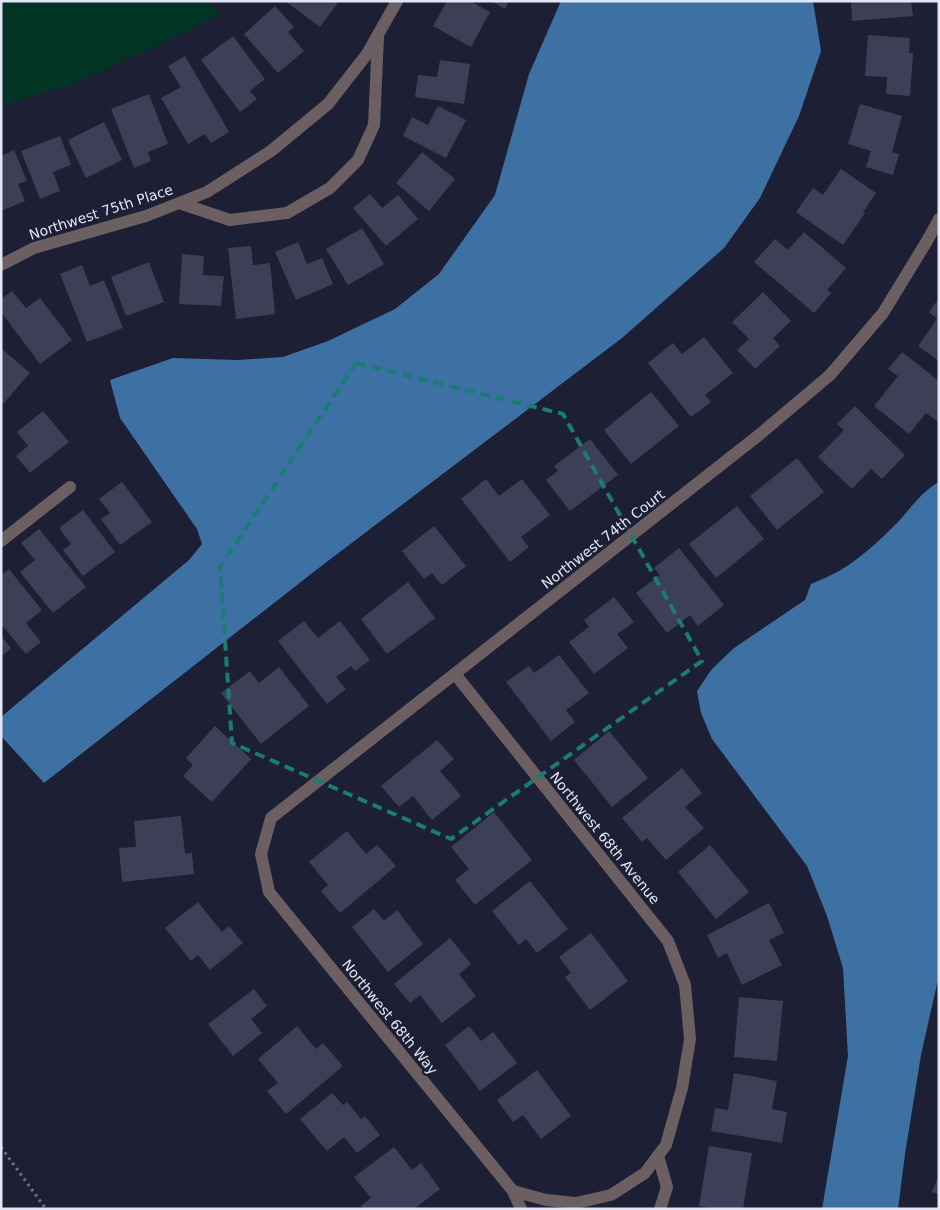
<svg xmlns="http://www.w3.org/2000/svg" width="940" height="1210" viewBox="0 0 940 1210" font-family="'DejaVu Sans',sans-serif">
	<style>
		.green { fill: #023424 }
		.water { fill: #3d71a4 }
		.building { fill: #3c3f56 }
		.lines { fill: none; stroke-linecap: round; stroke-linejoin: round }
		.path { stroke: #717385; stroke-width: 3; stroke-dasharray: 2.5 4; stroke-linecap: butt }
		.minor { stroke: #6c5f62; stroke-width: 12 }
		.marked { fill: none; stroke: #1a7c75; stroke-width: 4; stroke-dasharray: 10 6; stroke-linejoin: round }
		.labels { text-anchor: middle; stroke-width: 5; stroke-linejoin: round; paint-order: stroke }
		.street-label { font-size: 14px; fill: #e3e6f4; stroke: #1d1f34 }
	</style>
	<rect width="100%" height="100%" fill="#1d1f34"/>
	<path class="green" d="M1,1H209L220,15L148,50L71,85L1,105Z"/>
	<g class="water">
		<path d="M561,1H813L821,51L799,116L760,198L724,248L622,338L320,567L44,783L1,736V717L189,560L202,544L197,529L120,418L110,380L173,358L237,360L283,357L328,341L395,309L439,274L495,195L529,74Z"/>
		<path d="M939,482V975L921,1055L905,1154L898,1209H822L848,1056L843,968L827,916L807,866L712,739L701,713L697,691L712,669L734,648L805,600L811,584C820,580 830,576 839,571C861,558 880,540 898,522C911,508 921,492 939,482Z"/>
	</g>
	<g class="building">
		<path d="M285,1H339L320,27Z"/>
		<path d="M447,1H470L490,12L471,47L433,26Z"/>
		<path d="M491,1H509L505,9Z"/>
		<path d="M851,1H911L913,16L852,21Z"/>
		<path d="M275,6L294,27L288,32L304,51L278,73L244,34Z"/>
		<path d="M868,35L910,38L909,53H913L910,96L886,94L887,77L865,76Z"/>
		<path d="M233,36L265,79L250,91L257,99L240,112L201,60Z"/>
		<path d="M185,56L229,132L211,143L205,134L188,144L161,98L181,87L168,66Z"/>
		<path d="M440,60L470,64L464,104L415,97L418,75L437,77Z"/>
		<path d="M149,94L168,144L148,152L151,161L134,168L111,109Z"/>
		<path d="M860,104L902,116L892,152L899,154L893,175L866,167L871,151L848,144Z"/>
		<path d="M438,106L466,120L446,158L403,136L412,117L428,125Z"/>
		<path d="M104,122L122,160L86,178L68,140Z"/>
		<path d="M60,136L71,165L53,172L60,191L40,199L21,151Z"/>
		<path d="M14,150L27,181L18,184L25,201L1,211V156Z"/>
		<path d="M422,152L455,179L429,211L396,183Z"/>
		<path d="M841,169L876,193L863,212L865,213L843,245L796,212L813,188L823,195Z"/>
		<path d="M370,194L382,208L398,195L418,219L386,246L353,208Z"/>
		<path d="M362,228L384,264L348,285L326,249Z"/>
		<path d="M804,232L846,268L827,290L831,293L814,313L754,262L775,239L788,250Z"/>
		<path d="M298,242L307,264L322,258L333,284L296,300L275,252Z"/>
		<path d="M251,246L253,265L270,263L275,314L236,319L228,248Z"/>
		<path d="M182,254L204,256L203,275L224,276L221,306L179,304Z"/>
		<path d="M149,262L164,302L126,316L111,277Z"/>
		<path d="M82,265L90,286L104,280L123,328L87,342L60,274Z"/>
		<path d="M12,291L26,308L40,298L72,340L40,364L1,312V299Z"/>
		<path d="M763,292L791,321L773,338L780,346L755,369L737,350L749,339L732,322Z"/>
		<path d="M939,298V361L918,346L937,319L929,312Z"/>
		<path d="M704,337L733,373L705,395L711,402L691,417L648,363L673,343L682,354Z"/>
		<path d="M1,348L30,373L3,404L1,402Z"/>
		<path d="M902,352L939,381V418L937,421L926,413L909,434L874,406L898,376L888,369Z"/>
		<path d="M651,392L679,426L631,464L604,430Z"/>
		<path d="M855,406L905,455L882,479L871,469L852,489L818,457L844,430L837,424Z"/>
		<path d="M43,411L69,442L30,473L16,456L28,446L17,432Z"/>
		<path d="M590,439L618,475L570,511L546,480L558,471L554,466Z"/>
		<path d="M797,458L824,492L777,530L750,496Z"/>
		<path d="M486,479L499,496L522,479L550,515L521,537L529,547L510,562L461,499Z"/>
		<path d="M122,482L152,522L120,545L101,519L110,513L99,499Z"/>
		<path d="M737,506L764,539L716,578L689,544Z"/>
		<path d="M83,510L115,552L83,576L63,550L71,544L59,528Z"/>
		<path d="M434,526L466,566L442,585L432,573L424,579L402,551Z"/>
		<path d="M39,529L86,587L53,613L20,572L35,560L21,543Z"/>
		<path d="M679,548L724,605L698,626L690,615L667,633L636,593L660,575L654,568Z"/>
		<path d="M9,569L42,610L26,623L41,642L26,654L1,624V575Z"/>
		<path d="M408,582L435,618L387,654L361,619Z"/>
		<path d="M614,597L634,622L617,634L628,648L594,674L569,642L589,627L584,620Z"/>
		<path d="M304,621L318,638L340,621L370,660L355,671L351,666L336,677L346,689L327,704L278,641Z"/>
		<path d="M1,636L11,648L1,657Z"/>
		<path d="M559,655L589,693L566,710L575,722L551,741L506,682L529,666L534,673Z"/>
		<path d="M279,667L309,706L261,744L221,693L250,671L259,683Z"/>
		<path d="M215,726L251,759L212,802L183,776L193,765L186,758Z"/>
		<path d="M609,731L648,778L612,807L574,760Z"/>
		<path d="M437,740L454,759L440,771L461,796L432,820L413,796L399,807L381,786Z"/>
		<path d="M682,768L702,793L685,807L704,828L666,860L647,838L642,842L622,818Z"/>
		<path d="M494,812L532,860L475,905L455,880L469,869L451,847Z"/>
		<path d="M181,816L185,854L192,853L194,874L122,882L119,848L136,847L134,821Z"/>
		<path d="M347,831L366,854L377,845L396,866L340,913L321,891L328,885L309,862Z"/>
		<path d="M710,845L749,892L716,919L678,872Z"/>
		<path d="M530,881L568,929L537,953L526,939L519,945L492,911Z"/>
		<path d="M198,902L222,932L229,926L243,943L210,970L198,955L191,961L165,928Z"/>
		<path d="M769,903L784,933L769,940L782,965L742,985L727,953L718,958L707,935Z"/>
		<path d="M374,909L384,921L397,910L423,944L388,972L352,927Z"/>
		<path d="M591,933L628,981L590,1010L565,977L571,973L559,957Z"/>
		<path d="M450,938L471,964L459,974L476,996L442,1023L420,995L410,1003L394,984Z"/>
		<path d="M254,989L267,1006L251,1019L262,1033L233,1056L208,1024Z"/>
		<path d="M739,997L783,1001L777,1061L734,1057Z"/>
		<path d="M297,1026L316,1049L323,1043L343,1066L286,1114L267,1091L278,1083L258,1059Z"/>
		<path d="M469,1026L481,1041L493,1032L517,1063L480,1091L445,1045Z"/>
		<path d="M537,1070L571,1116L541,1139L523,1115L513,1122L497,1100Z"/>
		<path d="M734,1073L777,1081L772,1109L787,1112L782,1143L711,1131L715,1108L728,1110Z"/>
		<path d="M332,1093L343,1105L347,1102L361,1119L365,1116L380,1135L357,1153L344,1137L327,1151L300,1119Z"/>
		<path d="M709,1146L752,1153L743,1209H716L699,1206Z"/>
		<path d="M394,1147L412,1170L421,1163L440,1189L414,1209H363L361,1206L371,1198L354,1177Z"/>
		<path d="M939,1174V1194L932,1192Z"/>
	</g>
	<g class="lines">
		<path class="path" d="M1,1147L46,1209"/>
		<g class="minor">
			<path d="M179,203L230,220L287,213L330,188L358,160L374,125L378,37"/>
			<path d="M1,265L34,248L146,216L207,192L271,151L328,104L367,54L397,1"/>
			<path d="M1,541L70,487"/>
			<path d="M455,674L668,941L685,985L690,1039L682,1088L666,1145L645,1173L611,1195L576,1203L546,1200L513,1191"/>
			<path d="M658,1156L667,1187L660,1209"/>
			<path d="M521,1209L513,1191L269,892L261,854L271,818L759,435L830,375L883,313L927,241L939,219"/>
		</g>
	</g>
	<path class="marked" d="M356,363L563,414L702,661L451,839L232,743L220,567Z"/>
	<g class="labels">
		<g class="street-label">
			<text transform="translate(101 212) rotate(-18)" y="5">Northwest 75th Place</text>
			<text transform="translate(603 539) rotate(-38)" y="5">Northwest 74th Court</text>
			<text transform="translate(605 838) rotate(51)" y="5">Northwest 68th Avenue</text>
			<text transform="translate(390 1017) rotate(51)" y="5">Northwest 68th Way</text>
		</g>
	</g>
	<rect width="940" height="1210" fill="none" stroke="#e3e6f4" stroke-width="5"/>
</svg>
